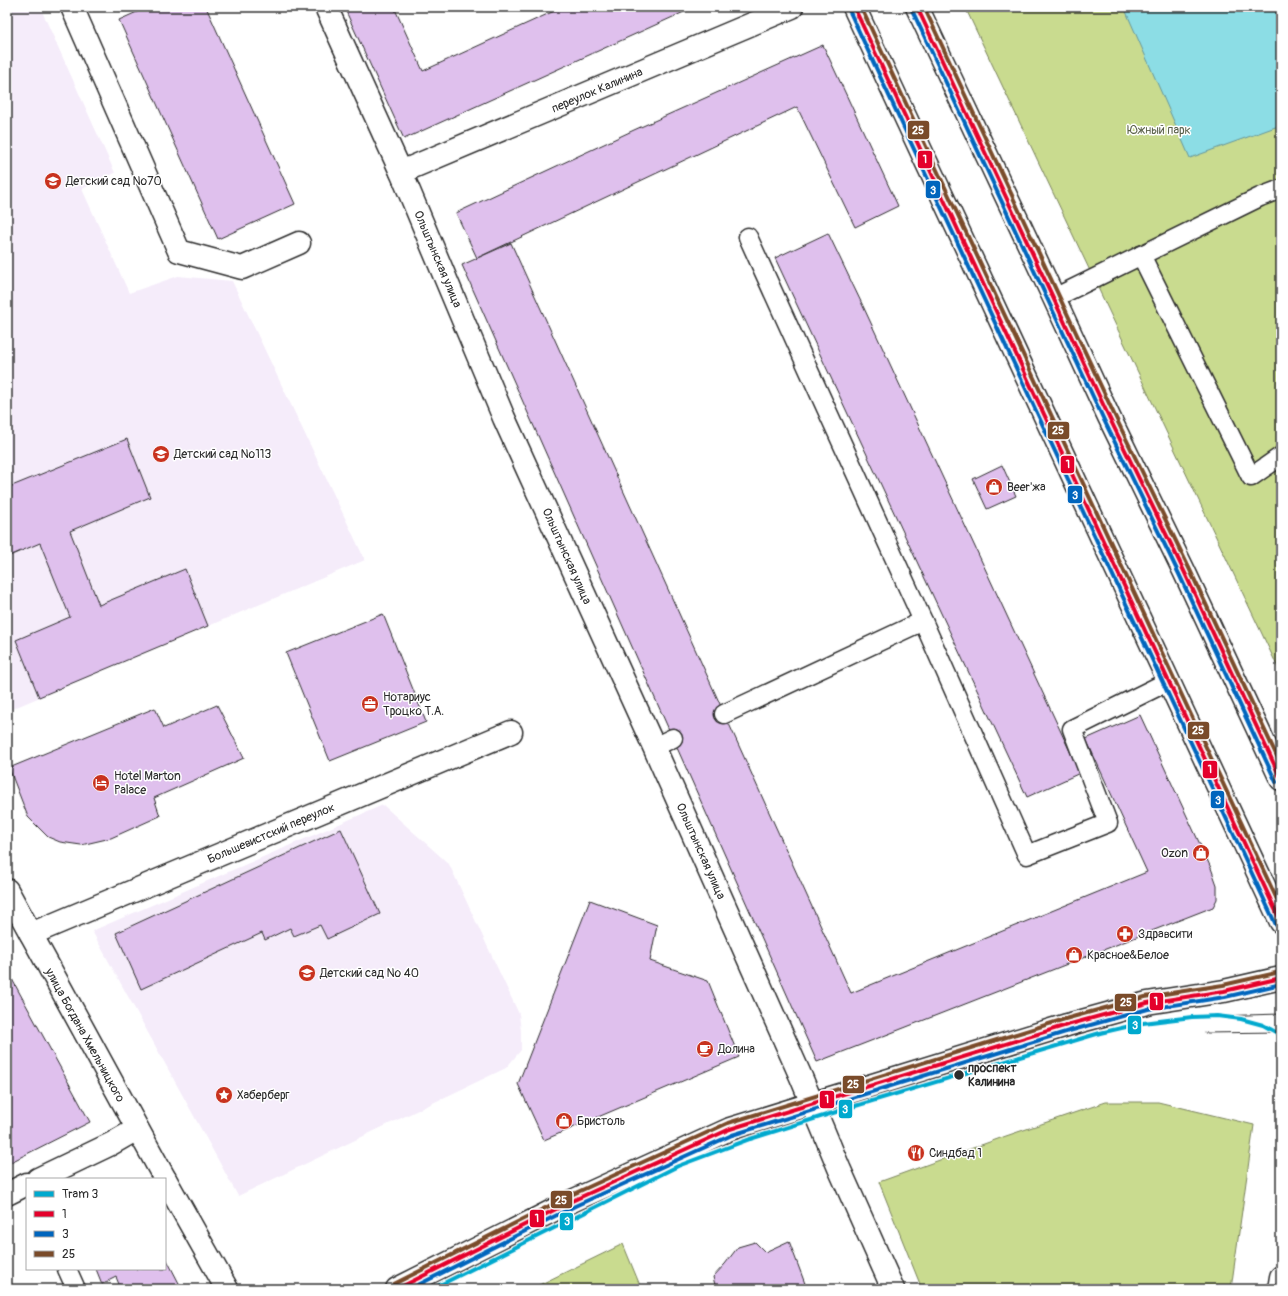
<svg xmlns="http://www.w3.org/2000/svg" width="1288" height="1296" viewBox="0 0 1288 1296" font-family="Pangolin,sans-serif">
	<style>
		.built { fill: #f5ecfa }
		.green { fill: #c9db8f; stroke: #7a835d }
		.water { fill: #8cdde5; stroke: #65969b }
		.building { fill: #dfc0ed; stroke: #2b2b2b }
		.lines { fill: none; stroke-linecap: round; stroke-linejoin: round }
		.service-casing { stroke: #2b2b2b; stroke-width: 21 }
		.minor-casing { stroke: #2b2b2b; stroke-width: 25 }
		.tertiary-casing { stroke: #2b2b2b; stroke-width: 25 }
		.primary-casing { stroke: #2b2b2b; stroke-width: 25 }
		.service { stroke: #fff; stroke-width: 18 }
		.minor { stroke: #fff; stroke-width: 22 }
		.tertiary { stroke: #fff; stroke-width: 22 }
		.primary { stroke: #fff; stroke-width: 22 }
		.tram { stroke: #2b2b2b; stroke-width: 1 }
		.bus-1-casing { stroke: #fff; stroke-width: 7 }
		.bus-2-casing { stroke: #fff; stroke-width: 7 }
		.bus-3-casing { stroke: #fff; stroke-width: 7 }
		.bus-1 { stroke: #e4002b; stroke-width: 4 }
		.bus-2 { stroke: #0065bd; stroke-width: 4 }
		.bus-3 { stroke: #7a4b2a; stroke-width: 4 }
		.tram-1-casing { stroke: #fff; stroke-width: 7 }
		.tram-1 { stroke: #00a9ce; stroke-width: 4 }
		.stop-dot { fill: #2b2b2b; stroke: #fff; stroke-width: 1.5 }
		.labels { text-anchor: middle; stroke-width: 3; stroke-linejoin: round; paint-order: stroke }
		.street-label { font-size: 12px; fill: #2b2b2b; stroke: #fff }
		.park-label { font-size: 12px; fill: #5a6049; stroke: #fff }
		.poi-label { font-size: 12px; fill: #2b2b2b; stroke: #fff; text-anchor: start }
		.stop-label { font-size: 12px; font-weight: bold; fill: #2b2b2b; stroke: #fff; text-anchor: start }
		.line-badge { stroke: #fff; stroke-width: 1.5 }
		.badge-label { font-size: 11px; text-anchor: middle; font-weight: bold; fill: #fff }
	</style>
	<rect width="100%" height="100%" fill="#fff"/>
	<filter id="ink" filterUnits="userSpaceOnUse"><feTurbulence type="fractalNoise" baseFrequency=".025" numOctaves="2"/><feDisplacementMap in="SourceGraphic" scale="8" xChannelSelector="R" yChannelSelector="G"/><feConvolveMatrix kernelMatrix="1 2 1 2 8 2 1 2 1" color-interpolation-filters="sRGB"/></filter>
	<g filter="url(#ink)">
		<g class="built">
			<path d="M7,7H40L115,173L82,189L129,293L178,276L232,281L365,560L7,711Z"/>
			<path d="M383,805L449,864L519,1014L521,1031V1050L506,1068L238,1196L92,931Z"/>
		</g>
		<g class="green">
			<path d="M965,7H1281V674Z"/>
			<path d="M1106,1102H1158L1254,1125L1231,1289H922L879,1182L1006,1136Z"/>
			<path d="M623,1244L639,1283L638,1289H531Z"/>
		</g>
		<path class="water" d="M1124,7H1281V125L1190,158Z"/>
		<g class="building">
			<path d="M148,7H206L295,204L218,239L119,20Z"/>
			<path d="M344,7H394L423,71L563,7H695L404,139Z"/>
			<path d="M823,45L898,206L855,227L797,107L477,258L456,213L634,130Z"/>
			<path d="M828,233L863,306L1080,773L1027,797L775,258Z"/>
			<path d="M511,243L851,993L1147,872L1086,739L1140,715L1211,868L1217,885V899L1213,907L817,1062L462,265Z"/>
			<path d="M127,439L150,497L70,531L99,605L185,569L208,626L39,697L16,640L70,617L40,543L7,557V488Z"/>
			<path d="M1002,465L1016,496L987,509L973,479Z"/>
			<path d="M383,614L426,722L330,761L286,653Z"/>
			<path d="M217,705L244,758L154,798L160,816L111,838L81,845L60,842L48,837L28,817L9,768L155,708L164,728Z"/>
			<path d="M341,829L380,914L327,939L320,925L294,936L290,928L265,940L262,933L141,989L116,933Z"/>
			<path d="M590,900L657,925L650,961L708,981L739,1057L544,1140L518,1084Z"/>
			<path d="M7,970L90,1122L7,1164Z"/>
			<path d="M789,1241L807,1289H716L713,1277L725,1264L738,1247L755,1242L765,1252Z"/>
			<path d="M165,1256L182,1289H121L116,1277L102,1284L96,1269H165Z"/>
		</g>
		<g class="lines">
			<g class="service-casing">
				<g id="service">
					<path d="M1141,255L1251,477L1281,456"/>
					<path d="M1054,298L1260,197L1281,189"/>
					<path d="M923,621L1027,855L1108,823L1072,729L1169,681"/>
					<path d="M724,714L923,621L748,237"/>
					<path d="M654,747L673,738"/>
					<path d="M67,1269L76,1289"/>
				</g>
			</g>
			<g class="minor-casing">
				<g id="minor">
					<path d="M72,7L179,251L242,268L299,243"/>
					<path d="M326,7L401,172L504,418L654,747L801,1077L839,1168L893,1289"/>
					<path d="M401,172L792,7"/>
					<path d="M31,934L511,732"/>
					<path d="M38,1179L111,1144L137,1129"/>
					<path d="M7,1194L27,1184"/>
				</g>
			</g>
			<g class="tertiary-casing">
				<g id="tertiary">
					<path d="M7,890L165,1179"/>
					<path d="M165,1179L227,1289"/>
				</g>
			</g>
			<g class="primary-casing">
				<g id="primary">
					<path d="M854,7L1281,922"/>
					<path d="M917,7L1054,298L1109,417L1184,571L1281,779"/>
					<path d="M397,1289L572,1201L730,1129L1067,1025L1147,1003L1224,991L1281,978"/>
					<path d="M1279,1289L1281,1277"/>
				</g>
			</g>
			<use href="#service" class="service"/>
			<use href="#minor" class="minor"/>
			<use href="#tertiary" class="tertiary"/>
			<use href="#primary" class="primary"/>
			<g class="tram">
				<path d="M1214,1016L1281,1014"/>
				<path d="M1205,1033L1281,1032"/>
			</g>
			<g class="bus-1-casing">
				<g id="bus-1">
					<path d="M854,7L1281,922"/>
					<path d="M917,7L1109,417L1184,571L1281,779"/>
					<path d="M397,1289L572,1201L730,1129L1067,1025L1147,1003L1224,991L1281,978"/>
				</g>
			</g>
			<g class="bus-2-casing">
				<g id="bus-2">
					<path d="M849,10L1276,925"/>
					<path d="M912,10L1104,420L1179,574L1276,782"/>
					<path d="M410,1289L575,1206L732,1135L1069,1031L1148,1009L1225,997L1281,984"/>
				</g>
			</g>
			<g class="bus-3-casing">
				<g id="bus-3">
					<path d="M861,7L1281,908"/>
					<path d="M924,7L1114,414L1189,568L1281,765"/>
					<path d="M394,1284L569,1196L728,1123L1065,1019L1145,997L1223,985L1280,972"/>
				</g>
			</g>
			<use href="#bus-1" class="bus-1"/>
			<use href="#bus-2" class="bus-2"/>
			<use href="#bus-3" class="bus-3"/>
			<g class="tram-1-casing">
				<path id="tram-1" d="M432,1289L678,1166L750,1139L852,1107L1100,1033L1143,1023L1192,1017L1217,1016L1241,1019L1263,1025L1281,1035"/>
			</g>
			<use href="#tram-1" class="tram-1"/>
		</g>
	</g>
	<defs>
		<g id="school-disc" transform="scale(0.9)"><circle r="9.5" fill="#c8321e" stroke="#fff"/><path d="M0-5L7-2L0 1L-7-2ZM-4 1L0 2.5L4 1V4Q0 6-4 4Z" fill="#fff"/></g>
		<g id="shop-disc" transform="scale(0.9)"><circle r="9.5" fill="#c8321e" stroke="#fff"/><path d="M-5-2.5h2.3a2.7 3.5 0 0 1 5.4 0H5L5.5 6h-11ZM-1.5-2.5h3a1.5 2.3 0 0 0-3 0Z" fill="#fff"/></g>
		<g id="office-disc" transform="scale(0.9)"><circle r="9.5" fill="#c8321e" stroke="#fff"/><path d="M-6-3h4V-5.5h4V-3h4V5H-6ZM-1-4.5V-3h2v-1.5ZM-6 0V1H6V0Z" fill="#fff"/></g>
		<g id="hotel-disc" transform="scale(0.9)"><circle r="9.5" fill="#c8321e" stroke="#fff"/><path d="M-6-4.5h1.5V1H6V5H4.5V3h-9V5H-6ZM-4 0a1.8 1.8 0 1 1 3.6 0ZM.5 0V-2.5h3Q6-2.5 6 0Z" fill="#fff"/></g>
		<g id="pharmacy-disc" transform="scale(0.9)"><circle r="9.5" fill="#c8321e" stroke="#fff"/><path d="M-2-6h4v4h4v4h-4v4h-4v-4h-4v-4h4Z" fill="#fff"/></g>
		<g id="cafe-disc" transform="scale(0.9)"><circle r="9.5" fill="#c8321e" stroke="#fff"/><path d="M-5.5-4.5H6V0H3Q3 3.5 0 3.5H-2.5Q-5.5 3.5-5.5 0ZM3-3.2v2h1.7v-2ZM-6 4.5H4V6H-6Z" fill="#fff"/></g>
		<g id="sight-disc" transform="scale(0.9)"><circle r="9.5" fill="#c8321e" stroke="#fff"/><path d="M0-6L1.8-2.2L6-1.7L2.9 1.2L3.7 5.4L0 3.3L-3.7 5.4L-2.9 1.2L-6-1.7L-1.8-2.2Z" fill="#fff"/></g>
		<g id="restaurant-disc" transform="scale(0.9)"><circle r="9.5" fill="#c8321e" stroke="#fff"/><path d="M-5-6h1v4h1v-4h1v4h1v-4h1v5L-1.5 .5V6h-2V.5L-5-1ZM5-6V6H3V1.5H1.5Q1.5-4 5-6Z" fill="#fff"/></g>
	</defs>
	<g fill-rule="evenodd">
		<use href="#school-disc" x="53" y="181"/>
		<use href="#school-disc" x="161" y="454"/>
		<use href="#shop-disc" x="994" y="487"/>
		<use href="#office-disc" x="370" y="704"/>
		<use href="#hotel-disc" x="101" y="783"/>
		<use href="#shop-disc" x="1201" y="853"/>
		<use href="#pharmacy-disc" x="1125" y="934"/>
		<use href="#shop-disc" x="1074" y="955"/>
		<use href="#school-disc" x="307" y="973"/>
		<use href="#cafe-disc" x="705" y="1049"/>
		<use href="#sight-disc" x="224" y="1095"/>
		<use href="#shop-disc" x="564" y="1121"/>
		<use href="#restaurant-disc" x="916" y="1153"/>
	</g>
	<circle class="stop-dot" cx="959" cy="1075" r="5.5"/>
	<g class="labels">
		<g class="street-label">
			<text transform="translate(597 90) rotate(-23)" y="4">переулок Калинина</text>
			<text transform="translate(438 259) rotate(67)" y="4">Ольштынская улица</text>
			<text transform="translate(567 556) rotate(66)" y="4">Ольштынская улица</text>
			<text transform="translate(271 833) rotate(-23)" y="4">Большевистский переулок</text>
			<text transform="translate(701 851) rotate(66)" y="4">Ольштынская улица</text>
			<text transform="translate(85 1035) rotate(61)" y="4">улица Богдана Хмельницкого</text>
		</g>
		<g class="park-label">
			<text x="1159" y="134">Южный парк</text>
		</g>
		<g class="poi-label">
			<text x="66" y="185">Детский сад №70</text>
			<text x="174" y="458">Детский сад №113</text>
			<text x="1007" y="491">Beer'жа</text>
			<text x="383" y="701">Нотариус<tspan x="383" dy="14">Троцко Т.А.</tspan></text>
			<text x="114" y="780">Hotel Marton<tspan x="114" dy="14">Palace</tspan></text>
			<text x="1188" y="857" text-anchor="end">Ozon</text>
			<text x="1138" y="938">Здравсити</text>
			<text x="1087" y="959">Красное&amp;Белое</text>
			<text x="320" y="977">Детский сад № 40</text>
			<text x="718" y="1053">Долина</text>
			<text x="237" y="1099">Хаберберг</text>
			<text x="577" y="1125">Бристоль</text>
			<text x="929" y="1157">Синдбад 1</text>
		</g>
		<g class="stop-label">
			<text x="968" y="1072">проспект<tspan x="968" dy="14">Калинина</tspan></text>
		</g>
	</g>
	<g class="line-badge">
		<rect x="907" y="120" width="23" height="20" rx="4" fill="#7a4b2a"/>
		<rect x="917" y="150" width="16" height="19" rx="4" fill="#e4002b"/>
		<rect x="925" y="180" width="16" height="19" rx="4" fill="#0065bd"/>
		<rect x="1047" y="421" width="23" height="19" rx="4" fill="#7a4b2a"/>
		<rect x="1060" y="455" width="15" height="19" rx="4" fill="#e4002b"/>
		<rect x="1067" y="485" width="16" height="19" rx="4" fill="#0065bd"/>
		<rect x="1187" y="721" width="23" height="19" rx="4" fill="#7a4b2a"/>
		<rect x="1202" y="760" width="16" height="19" rx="4" fill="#e4002b"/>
		<rect x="1210" y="790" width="15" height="19" rx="4" fill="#0065bd"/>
		<rect x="1149" y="992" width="15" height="19" rx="4" fill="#e4002b"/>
		<rect x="1114" y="993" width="23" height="19" rx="4" fill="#7a4b2a"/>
		<rect x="1127" y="1015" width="15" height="20" rx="4" fill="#00a9ce"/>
		<rect x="842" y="1075" width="23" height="19" rx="4" fill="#7a4b2a"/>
		<rect x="819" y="1090" width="16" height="19" rx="4" fill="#e4002b"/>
		<rect x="838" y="1099" width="15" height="20" rx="4" fill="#00a9ce"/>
		<rect x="550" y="1190" width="23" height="19" rx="4" fill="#7a4b2a"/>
		<rect x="529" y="1209" width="16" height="19" rx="4" fill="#e4002b"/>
		<rect x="559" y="1212" width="15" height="19" rx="4" fill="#00a9ce"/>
	</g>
	<g class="badge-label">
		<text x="918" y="134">25</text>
		<text x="925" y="163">1</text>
		<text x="933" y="194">3</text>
		<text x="1058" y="434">25</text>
		<text x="1068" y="468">1</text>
		<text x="1075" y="499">3</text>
		<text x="1198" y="734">25</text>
		<text x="1210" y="773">1</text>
		<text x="1218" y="804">3</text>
		<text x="1156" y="1005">1</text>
		<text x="1126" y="1006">25</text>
		<text x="1135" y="1029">3</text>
		<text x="853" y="1088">25</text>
		<text x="827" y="1103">1</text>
		<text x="845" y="1113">3</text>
		<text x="561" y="1204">25</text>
		<text x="537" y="1222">1</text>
		<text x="567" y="1225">3</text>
	</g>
	<rect width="1288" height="1296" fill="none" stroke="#fff" stroke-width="24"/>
	<rect x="12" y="12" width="1264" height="1272" fill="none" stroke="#2b2b2b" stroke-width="1.5" filter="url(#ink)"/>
	<rect x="26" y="1178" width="140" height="92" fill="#ffffff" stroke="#aaaaaa"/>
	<rect x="34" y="1191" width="20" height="6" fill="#00a9ce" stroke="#aaaaaa"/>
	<text x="62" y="1198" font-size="12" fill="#2b2b2b">Tram 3</text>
	<rect x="34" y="1211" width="20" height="6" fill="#e4002b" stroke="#aaaaaa"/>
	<text x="62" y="1218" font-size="12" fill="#2b2b2b">1</text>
	<rect x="34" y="1231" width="20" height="6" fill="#0065bd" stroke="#aaaaaa"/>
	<text x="62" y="1238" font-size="12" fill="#2b2b2b">3</text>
	<rect x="34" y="1251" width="20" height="6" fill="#7a4b2a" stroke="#aaaaaa"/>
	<text x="62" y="1258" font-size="12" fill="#2b2b2b">25</text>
</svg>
